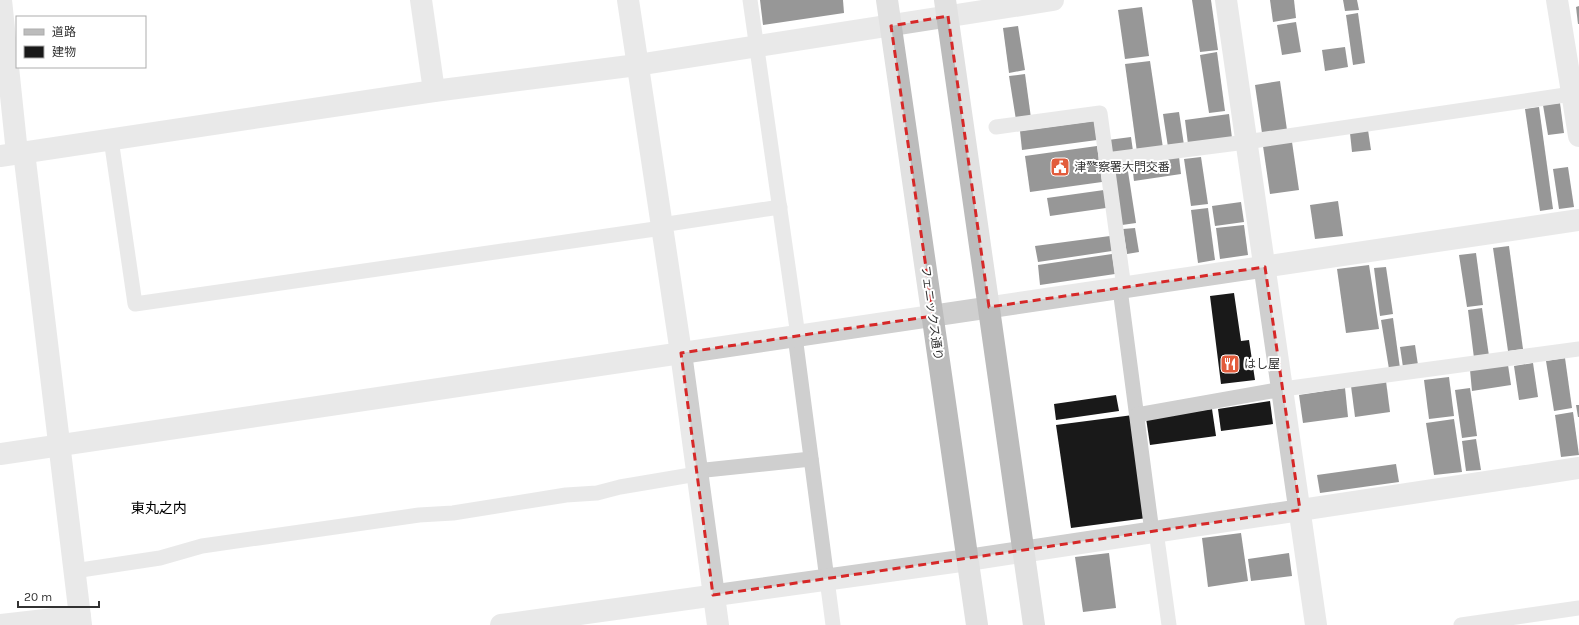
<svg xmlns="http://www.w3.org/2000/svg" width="1579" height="625" viewBox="0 0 1579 625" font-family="Karla,'Noto Sans JP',sans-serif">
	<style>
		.building { fill: #191919 }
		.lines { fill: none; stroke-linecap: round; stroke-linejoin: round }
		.lane { stroke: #cfcfcf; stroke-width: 15 }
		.street { stroke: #cfcfcf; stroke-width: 22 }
		.secondary { stroke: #bcbcbc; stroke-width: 22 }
		.marked { fill: none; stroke: #d62828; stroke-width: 3; stroke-dasharray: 8 5; stroke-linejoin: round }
		.labels { text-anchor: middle; stroke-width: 4; stroke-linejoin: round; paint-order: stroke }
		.poi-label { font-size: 12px; fill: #323232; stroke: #fff; text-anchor: start }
		.street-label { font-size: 12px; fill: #323232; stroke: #fff }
		.quarter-label { font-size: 14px; fill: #000; stroke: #fff }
	</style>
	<rect width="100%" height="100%" fill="#fff"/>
	<g class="building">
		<path d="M760,0H843L844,13L763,25Z"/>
		<path d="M1192,0H1211L1218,50L1200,52Z"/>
		<path d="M1270,0H1294L1296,18L1273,22Z"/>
		<path d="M1343,0H1357L1359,10L1345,11Z"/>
		<path d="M1579,6V24H1578L1576,7Z"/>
		<path d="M1142,7L1149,56L1125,59L1118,10Z"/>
		<path d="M1358,13L1365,63L1353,65L1346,15Z"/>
		<path d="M1296,22L1301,52L1282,55L1277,25Z"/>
		<path d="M1018,26L1025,70L1009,73L1003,28Z"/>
		<path d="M1345,47L1348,67L1325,71L1322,50Z"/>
		<path d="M1217,52L1225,111L1209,113L1200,55Z"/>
		<path d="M1150,61L1163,148L1137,152L1125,64Z"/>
		<path d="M1025,74L1031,118L1016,120L1009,76Z"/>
		<path d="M1280,81L1287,130L1262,133L1255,85Z"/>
		<path d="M1560,103L1564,133L1548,135L1543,105Z"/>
		<path d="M1539,107L1553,209L1540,211L1525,109Z"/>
		<path d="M1179,112L1184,145L1168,147L1163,114Z"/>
		<path d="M1229,114L1232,138L1188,144L1185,120Z"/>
		<path d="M1094,121L1097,140L1022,150L1020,131Z"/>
		<path d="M1368,130L1371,150L1352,152L1350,133Z"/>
		<path d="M1131,137L1133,151L1110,154L1108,140Z"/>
		<path d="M1292,142L1299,190L1270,194L1263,146Z"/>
		<path d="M1097,146L1102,182L1030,192L1025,156Z"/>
		<path d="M1179,157L1181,174L1134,181L1132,164Z"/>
		<path d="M1201,157L1208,204L1191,206L1184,159Z"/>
		<path d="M1127,165L1136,223L1122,225L1114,167Z"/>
		<path d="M1568,167L1574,207L1559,209L1553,169Z"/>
		<path d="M1104,190L1106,208L1050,216L1047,198Z"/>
		<path d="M1338,201L1343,236L1315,239L1310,205Z"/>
		<path d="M1241,202L1244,222L1215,226L1212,206Z"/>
		<path d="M1208,208L1215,260L1198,263L1191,210Z"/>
		<path d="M1244,225L1248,255L1220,259L1216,228Z"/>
		<path d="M1135,228L1139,252L1127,254L1123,229Z"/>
		<path d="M1110,236L1112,251L1038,262L1035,246Z"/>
		<path d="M1509,246L1523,349L1508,351L1493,248Z"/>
		<path d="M1476,253L1483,305L1467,307L1459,255Z"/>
		<path d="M1112,254L1115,274L1040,285L1038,265Z"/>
		<path d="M1369,265L1379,329L1346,333L1337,269Z"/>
		<path d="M1386,267L1393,314L1380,316L1374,268Z"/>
		<path d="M1234,293L1241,341L1249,340L1255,380L1221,384L1210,296Z"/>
		<path d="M1482,308L1489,356L1474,358L1468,310Z"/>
		<path d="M1393,318L1400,368L1389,369L1381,320Z"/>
		<path d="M1415,345L1418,365L1403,367L1400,347Z"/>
		<path d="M1565,358L1572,408L1554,411L1546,361Z"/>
		<path d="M1533,363L1538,397L1519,400L1514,366Z"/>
		<path d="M1508,365L1511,385L1472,391L1470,370Z"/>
		<path d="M1449,377L1454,416L1429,419L1424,380Z"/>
		<path d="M1386,381L1390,412L1355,417L1351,386Z"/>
		<path d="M1345,388L1348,417L1303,423L1299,395Z"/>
		<path d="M1470,388L1477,436L1462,438L1455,390Z"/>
		<path d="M1116,395L1119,411L1056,420L1054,404Z"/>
		<path d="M1270,401L1273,424L1221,431L1218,409Z"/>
		<path d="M1576,405H1579V417H1578Z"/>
		<path d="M1212,409L1216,436L1150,445L1146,418Z"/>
		<path d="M1573,412L1579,455L1561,457L1555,415Z"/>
		<path d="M1133,415L1147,518L1071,528L1056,425Z"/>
		<path d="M1454,419L1462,472L1434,475L1426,423Z"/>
		<path d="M1476,439L1481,470L1466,471L1462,441Z"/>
		<path d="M1396,464L1399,482L1320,493L1317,475Z"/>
		<path d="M1241,533L1248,581L1208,587L1202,538Z"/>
		<path d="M1109,553L1116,608L1083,612L1075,557Z"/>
		<path d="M1289,553L1292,576L1251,581L1248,559Z"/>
	</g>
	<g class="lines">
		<g class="lane">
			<path d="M750,0L798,336"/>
			<path d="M996,127L1100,113L1124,288"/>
			<path d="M111,139L135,304L662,228"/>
			<path d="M1106,160L1246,142L1572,94"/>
			<path d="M661,225L780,207"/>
			<path d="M1120,289L1152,532"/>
			<path d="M795,336L833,625"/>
			<path d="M1137,415L1283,389L1579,349"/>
			<path d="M696,471L811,459"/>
			<path d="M1156,531L1169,625"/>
			<path d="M74,571L160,558L202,546L419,515L453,513L566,495L597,493L620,487L697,474"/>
			<path d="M1461,625L1579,608"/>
		</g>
		<g class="street">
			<path d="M1,0L17,153"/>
			<path d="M421,0L434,91"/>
			<path d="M628,0L681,353L718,625"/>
			<path d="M1226,0L1316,625"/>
			<path d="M1557,0L1579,136"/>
			<path d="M24,152L81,625"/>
			<path d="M0,156L434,91L637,65L1053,0"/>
			<path d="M0,454L1579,220"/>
			<path d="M1,625L80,616"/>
			<path d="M501,625L968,560L1579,468"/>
		</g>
		<g class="secondary">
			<path d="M887,0L977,625"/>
			<path d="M945,0L1034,625"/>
		</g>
	</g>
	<path d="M0 0H1579V625H0ZM948,16L989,307L1265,267L1300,510L713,595L681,353L933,316L891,26Z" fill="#fff" fill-opacity=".55" fill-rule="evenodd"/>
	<path class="marked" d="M948,16L989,307L1265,267L1300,510L713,595L681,353L933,316L891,26Z"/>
	<defs>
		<g id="civic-square" transform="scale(1)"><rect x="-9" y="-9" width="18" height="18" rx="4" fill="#e25c3c" stroke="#fff"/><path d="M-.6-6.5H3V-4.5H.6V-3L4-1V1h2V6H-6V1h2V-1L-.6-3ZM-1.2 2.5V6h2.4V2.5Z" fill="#fff"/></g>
		<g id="restaurant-square" transform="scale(1)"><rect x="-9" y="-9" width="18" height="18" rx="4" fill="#e25c3c" stroke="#fff"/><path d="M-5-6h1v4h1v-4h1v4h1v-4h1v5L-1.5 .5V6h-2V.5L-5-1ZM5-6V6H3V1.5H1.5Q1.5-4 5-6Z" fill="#fff"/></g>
	</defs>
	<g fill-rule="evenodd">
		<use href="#civic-square" x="1060" y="167"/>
		<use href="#restaurant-square" x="1230" y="364"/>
	</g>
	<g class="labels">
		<g class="poi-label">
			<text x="1074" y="171">津警察署大門交番</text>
			<text x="1244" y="368">はし屋</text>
		</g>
		<g class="street-label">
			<text transform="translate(932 313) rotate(82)" y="4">フェニックス通り</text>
		</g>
		<g class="quarter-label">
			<text x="159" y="513">東丸之内</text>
		</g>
	</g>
	<rect x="16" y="16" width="130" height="52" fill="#ffffff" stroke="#adadad"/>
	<rect x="24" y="29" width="20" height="6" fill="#bcbcbc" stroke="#adadad"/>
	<text x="52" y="36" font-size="12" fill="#323232">道路</text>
	<rect x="24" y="46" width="20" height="12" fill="#191919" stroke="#adadad"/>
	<text x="52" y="56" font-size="12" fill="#323232">建物</text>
	<path d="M18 601v6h81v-6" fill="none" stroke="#323232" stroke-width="2"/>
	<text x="24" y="601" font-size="12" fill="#323232" stroke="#ffffff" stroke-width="3" paint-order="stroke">20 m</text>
</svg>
